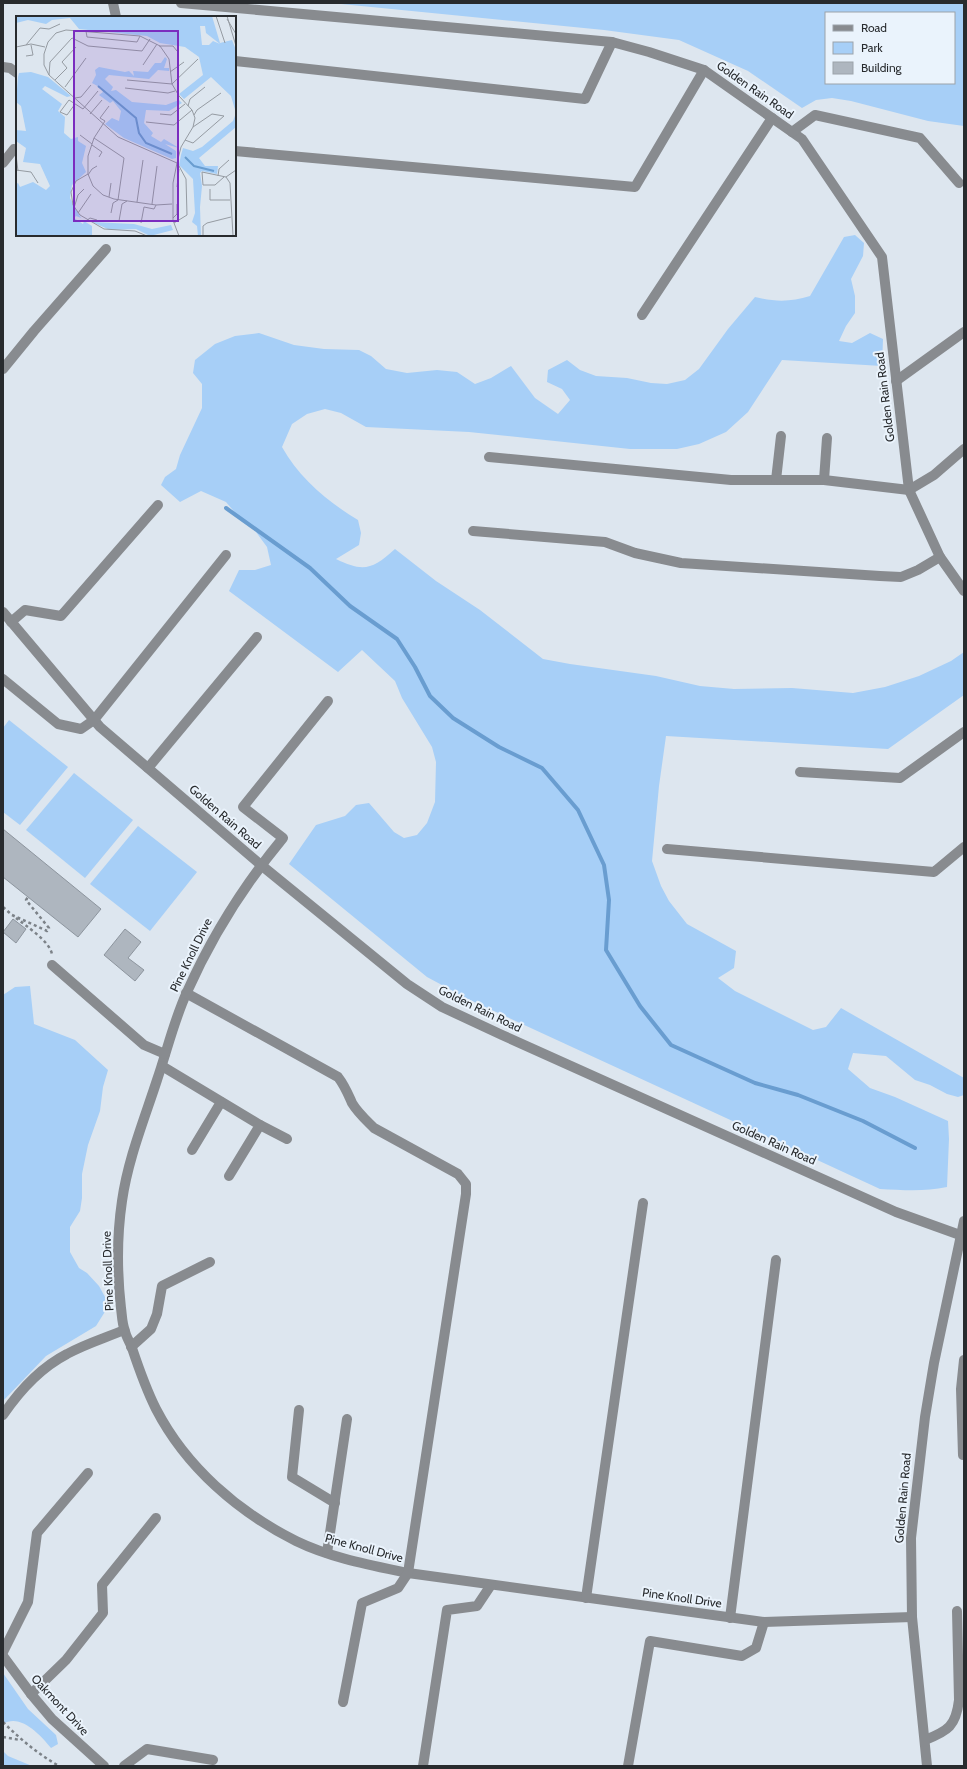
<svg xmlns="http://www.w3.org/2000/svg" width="967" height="1769" viewBox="0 0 967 1769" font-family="Cabin,sans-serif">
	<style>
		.green { fill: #a7cff7; fill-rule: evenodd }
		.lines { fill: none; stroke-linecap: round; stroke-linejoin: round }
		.stream { stroke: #699dd0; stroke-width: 4 }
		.building { fill: #aeb6bf; stroke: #8d959e }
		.path { stroke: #7c8288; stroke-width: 2.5; stroke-dasharray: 3 3; stroke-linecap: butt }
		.minor { stroke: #888b8f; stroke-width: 10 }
		.labels { text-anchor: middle; stroke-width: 4; stroke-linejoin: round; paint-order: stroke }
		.street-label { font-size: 12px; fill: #282b2e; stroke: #eaf3fc }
		.inset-river { fill: none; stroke: #699dd0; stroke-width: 2 }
		.inset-road { fill: none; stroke: #959ba2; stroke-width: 1 }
		.view { fill: #7b2cbf; fill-opacity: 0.15; stroke: #7b2cbf; stroke-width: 2 }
		.inset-edge { fill: none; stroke: #282b2e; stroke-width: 2 }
	</style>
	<rect width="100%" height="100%" fill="#dde6ef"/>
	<g class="green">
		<path d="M331,3H964V126L928,121L851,101L832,98L816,100L802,108L748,71L679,40L604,30ZM826,13H954V83H826Z"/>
		<path d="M855,235L864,243L863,256L851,279L855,296V313L846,326L839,341L852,343L870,333L883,339L882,366L782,360L748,412L726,432L699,444L677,449H630L469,432L366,427L341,413L325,409L307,414L292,424L282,447C299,478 328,502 358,520L361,533L359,545L336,559C363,572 372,570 395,549L436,581L480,610L543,659L570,664L656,676L700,686L734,689L792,688L853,693L885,687L919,676L951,661L964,652V695L888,749L666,736L659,786L652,861L661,886L669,901L687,924L736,951L734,968L718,978L735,991L813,1030L826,1027L841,1008L964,1078V1095L958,1097L947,1094L930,1085L915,1080L886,1056L853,1053L848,1069L870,1088L895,1097L948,1121L949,1139L947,1187C924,1192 902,1190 880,1189L468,999L427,977L289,864L316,825L345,816L356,805L369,803L394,832L404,838L417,835L427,823L435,802L436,762L432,747L402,698L395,681L362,650L338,672L229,591L239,570H255L271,565L267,547L253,528L237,515L226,502L201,491L180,502L161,485L165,477L176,469L180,455L202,408V384L193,373L195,360L215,344L235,336L259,333L294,345L324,349L359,350L371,356L386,369L407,373L437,370L457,372L475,384L491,378L511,366L535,398L558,414L570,400L562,389L547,382L548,370L567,360L580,370L596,376L627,378L651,383L667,384L685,380L699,369L728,329L755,297C775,302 791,302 810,296L844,237Z"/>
		<path d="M9,720L68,767L20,825L3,812V728Z"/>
		<path d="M74,773L133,820L85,878L26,830Z"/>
		<path d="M138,826L197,872L150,931L90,884Z"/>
		<path d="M30,986L34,1024L75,1040L108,1070L103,1087L100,1111L88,1145L82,1174V1198L80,1211L70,1227V1252L79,1268L87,1273L99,1286L105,1297L106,1310L96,1326L46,1356L3,1401V995L15,987Z"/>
		<path d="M3,1673L28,1709L56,1735L58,1744L51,1748C41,1736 21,1713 3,1724Z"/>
		<path d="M3,1751L8,1756L32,1766H3Z"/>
	</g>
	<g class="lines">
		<path class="stream" d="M226,508L310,568L350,606L397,639L415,667L430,696L453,718L499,747L542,768L578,810L604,865L609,900L606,950L640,1006L671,1045L755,1083L798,1095L863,1121L915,1148"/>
	</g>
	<g class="building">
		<path d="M3,829L101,909L78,937L3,877Z"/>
		<path d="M13,919L26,929L16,943L3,932Z"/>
		<path d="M125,929L141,942L128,958L144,970L135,981L104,955Z"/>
	</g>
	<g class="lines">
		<g class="path">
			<path d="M3,907L12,915"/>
			<path d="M12,915L47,931L49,928L26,900L28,897"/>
			<path d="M16,918C26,926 51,942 52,955"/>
			<path d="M3,1722C20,1739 38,1754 59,1766"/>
			<path d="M3,1737L20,1740"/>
		</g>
		<g class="minor">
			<path d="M113,3L116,17"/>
			<path d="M181,3L612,42L649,52L704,70L802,139L882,257L909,490L940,557L964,591"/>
			<path d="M235,61L585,99L612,42"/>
			<path d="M3,67L10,68L17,73"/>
			<path d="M792,132L815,115L920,138L959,183"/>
			<path d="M235,151L635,187L704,70"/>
			<path d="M3,163L14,149"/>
			<path d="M642,315L772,118"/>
			<path d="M3,369L34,331L106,249"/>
			<path d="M896,381L964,332"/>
			<path d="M489,457L731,480H824L909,490L934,475L964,449"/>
			<path d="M776,480L781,436"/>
			<path d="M824,480L827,438"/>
			<path d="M473,531L605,542L635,553L681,563L880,576L901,577L918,570L940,557"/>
			<path d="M3,612L100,727L261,865L407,984L442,1007L502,1035L896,1212L960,1235L964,1240"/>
			<path d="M11,622L25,610L61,616L158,505"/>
			<path d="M3,679L58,724L81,729L94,720L226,555"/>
			<path d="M328,701L243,807L283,838C244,885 212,936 187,992C174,1020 167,1051 157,1080C144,1120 128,1159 122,1201C117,1235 117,1273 121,1308C122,1315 122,1324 125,1331C126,1337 130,1342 132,1348C139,1369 146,1389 156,1409C186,1467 238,1512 296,1541C331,1558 370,1565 408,1573L764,1622L912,1617"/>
			<path d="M148,768L257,637"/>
			<path d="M800,772L900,778L964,732"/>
			<path d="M667,849L934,872L964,847"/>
			<path d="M52,965L144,1045L165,1054"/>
			<path d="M186,993L338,1077C345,1086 348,1094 352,1103C358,1113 366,1120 374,1128L458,1174L466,1184V1194L408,1573L398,1588L362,1603L343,1702"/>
			<path d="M162,1066L260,1125L229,1176"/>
			<path d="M260,1125L287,1139"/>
			<path d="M192,1150L221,1102"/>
			<path d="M131,1347L151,1329L157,1314L162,1286L210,1262"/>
			<path d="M299,1410L292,1477L335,1503"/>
			<path d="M3,1415C20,1390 40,1368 67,1354C85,1344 105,1338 124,1330"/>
			<path d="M963,1455L961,1389L964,1360"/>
			<path d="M327,1553L347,1419"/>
			<path d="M586,1598L643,1203"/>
			<path d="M730,1618L776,1260"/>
			<path d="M3,1652L28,1602L37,1533L88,1473"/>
			<path d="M3,1656L31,1694L52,1719L104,1766"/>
			<path d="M31,1694L66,1660L103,1613L102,1585L156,1518"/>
			<path d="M925,1740C948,1731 956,1726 959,1700L957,1611"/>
			<path d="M124,1766L147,1749L213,1760"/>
			<path d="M423,1766L447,1610L477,1606L491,1585"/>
			<path d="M628,1766L650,1641L742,1656L756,1648L764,1622"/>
			<path d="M927,1766L912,1617L911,1538L925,1417L934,1363L964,1221"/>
		</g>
	</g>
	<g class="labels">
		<g class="street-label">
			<text transform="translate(755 90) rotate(35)" y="4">Golden Rain Road</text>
			<text transform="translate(885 397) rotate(-97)" y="4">Golden Rain Road</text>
			<text transform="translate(225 817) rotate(41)" y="4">Golden Rain Road</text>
			<text transform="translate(191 955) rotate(-64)" y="4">Pine Knoll Drive</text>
			<text transform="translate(480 1009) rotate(26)" y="4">Golden Rain Road</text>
			<text transform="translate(774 1143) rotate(24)" y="4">Golden Rain Road</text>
			<text transform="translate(108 1271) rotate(-92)" y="4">Pine Knoll Drive</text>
			<text transform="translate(903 1498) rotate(-85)" y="4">Golden Rain Road</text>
			<text transform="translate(364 1548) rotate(15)" y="4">Pine Knoll Drive</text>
			<text transform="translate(682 1598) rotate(8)" y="4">Pine Knoll Drive</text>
			<text transform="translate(60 1705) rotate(47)" y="4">Oakmont Drive</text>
		</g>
	</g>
	<g transform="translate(16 16)">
		<rect width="220" height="220" fill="#dde6ef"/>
		<path d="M0,0H196L204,27L216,24L220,34V111L183,142L189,150H202L201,158L186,155L184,157L186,170L184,191L185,220H182L181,210L176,206L179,197L177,163L163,149L165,139L167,132L177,135L186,131L217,105L220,97L215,80L195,61L168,83L163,78L187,59L183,41L169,31L144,27L131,20L63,13L54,2L36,4L30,8L12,4L0,7ZM184,10H189L190,17L204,28L197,25L193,29H186ZM149,41L151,43L148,52H153V55L142,54L133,63L93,59L89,63L97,71L95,75L100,74L116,86L150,89L163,84L166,87L153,95L130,94L128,107L137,117L135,120L145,126L148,123L163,132L149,128L160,135V142L156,143L108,122L89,108L96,102L103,105L105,95L97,85L94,87L83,79L87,76L85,72L76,67L80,59L79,54L83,51L109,56L113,55L118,60L117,55L132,56L139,47H145ZM15,56L32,61L55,80L51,81L29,70L26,73L46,88L42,95L49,101L48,117L55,123L62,121V125L70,130L66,147L70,156L56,169L54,182L65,202L60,200L58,202L67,208L68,205L76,210V220H0V168L2,167L4,171L17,166L30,174L34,170L24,148L7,146L10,132L0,125V114L10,115L5,90L0,86L2,61L3,57ZM76,206L118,208L136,213L155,209L157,214L134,220L120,213L94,214Z" fill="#a7cff7" fill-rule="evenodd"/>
		<path class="inset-river" d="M82,70L120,102L123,117L130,127L156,138M169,141L178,150L198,155"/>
		<path class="inset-road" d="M200,0L209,27M211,0L220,30M211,3L220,18M70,15L71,21L121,26L124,20M10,29L24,12L33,13L44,8M143,30H157L161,35M0,31L15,28L29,31M10,40L17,39L15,29M127,49L141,28M154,56L168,46M33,59L34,46L56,22L72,30L126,35L134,23M39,64L51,52L46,46L60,31M111,64L156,68L182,43M49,71L70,42M109,72L152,77L159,75M59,82L65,81L75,69M59,88L51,99L44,96L53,84L67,93L82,75M93,90L84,102L89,105L78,122L72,140V158L77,170L87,179L98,183L140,189L156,188M172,90L174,83L189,71M74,98L86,84M144,98L155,99L169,88M178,99L181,94L205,77M130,106L158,109L176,94M64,119L76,128M78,122L108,142L102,184L97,187L95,197M169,124L177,127L208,100L196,98L177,111M76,129L86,136L83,141M0,139L2,155M0,154L15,156L22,167M72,158L60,165L55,176L57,189L64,199L88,213L119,215L131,220M72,159L76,153L81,150M202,160L203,153L213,144M208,161L199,169H187L186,156L210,161L220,154M210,161L214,167L217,220M220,170V213M161,171L163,153M194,173V184H214M93,181L95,167M121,186L127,144M136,188L141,150M58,192L62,179L68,173M62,197L75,178M157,202L161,198V188M70,205L74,202L81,204M103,205L106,188L111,185M125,207L128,191L138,193L140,189M158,207L171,199L170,163L163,150L161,147L102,121L33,59L28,49V38L32,26L40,17L50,14L124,20L144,30L153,43L156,68L163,80L176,94L179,102L177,111L165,131L161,147L157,167V204L158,207L163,220M187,220V210L191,207L215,201"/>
		<path class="view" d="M58,15H162V205H58Z"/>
		<rect width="220" height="220" class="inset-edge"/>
	</g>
	<rect width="967" height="1769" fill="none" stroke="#282b2e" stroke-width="8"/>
	<rect x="825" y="12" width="130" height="72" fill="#eaf3fc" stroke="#9ca3aa"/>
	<rect x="833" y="25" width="20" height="6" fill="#888b8f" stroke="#9ca3aa"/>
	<text x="861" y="32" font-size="12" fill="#282b2e">Road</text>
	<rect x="833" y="42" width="20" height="12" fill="#a7cff7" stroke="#9ca3aa"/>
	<text x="861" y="52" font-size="12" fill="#282b2e">Park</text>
	<rect x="833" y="62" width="20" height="12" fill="#aeb6bf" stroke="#9ca3aa"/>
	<text x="861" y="72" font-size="12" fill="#282b2e">Building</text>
</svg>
